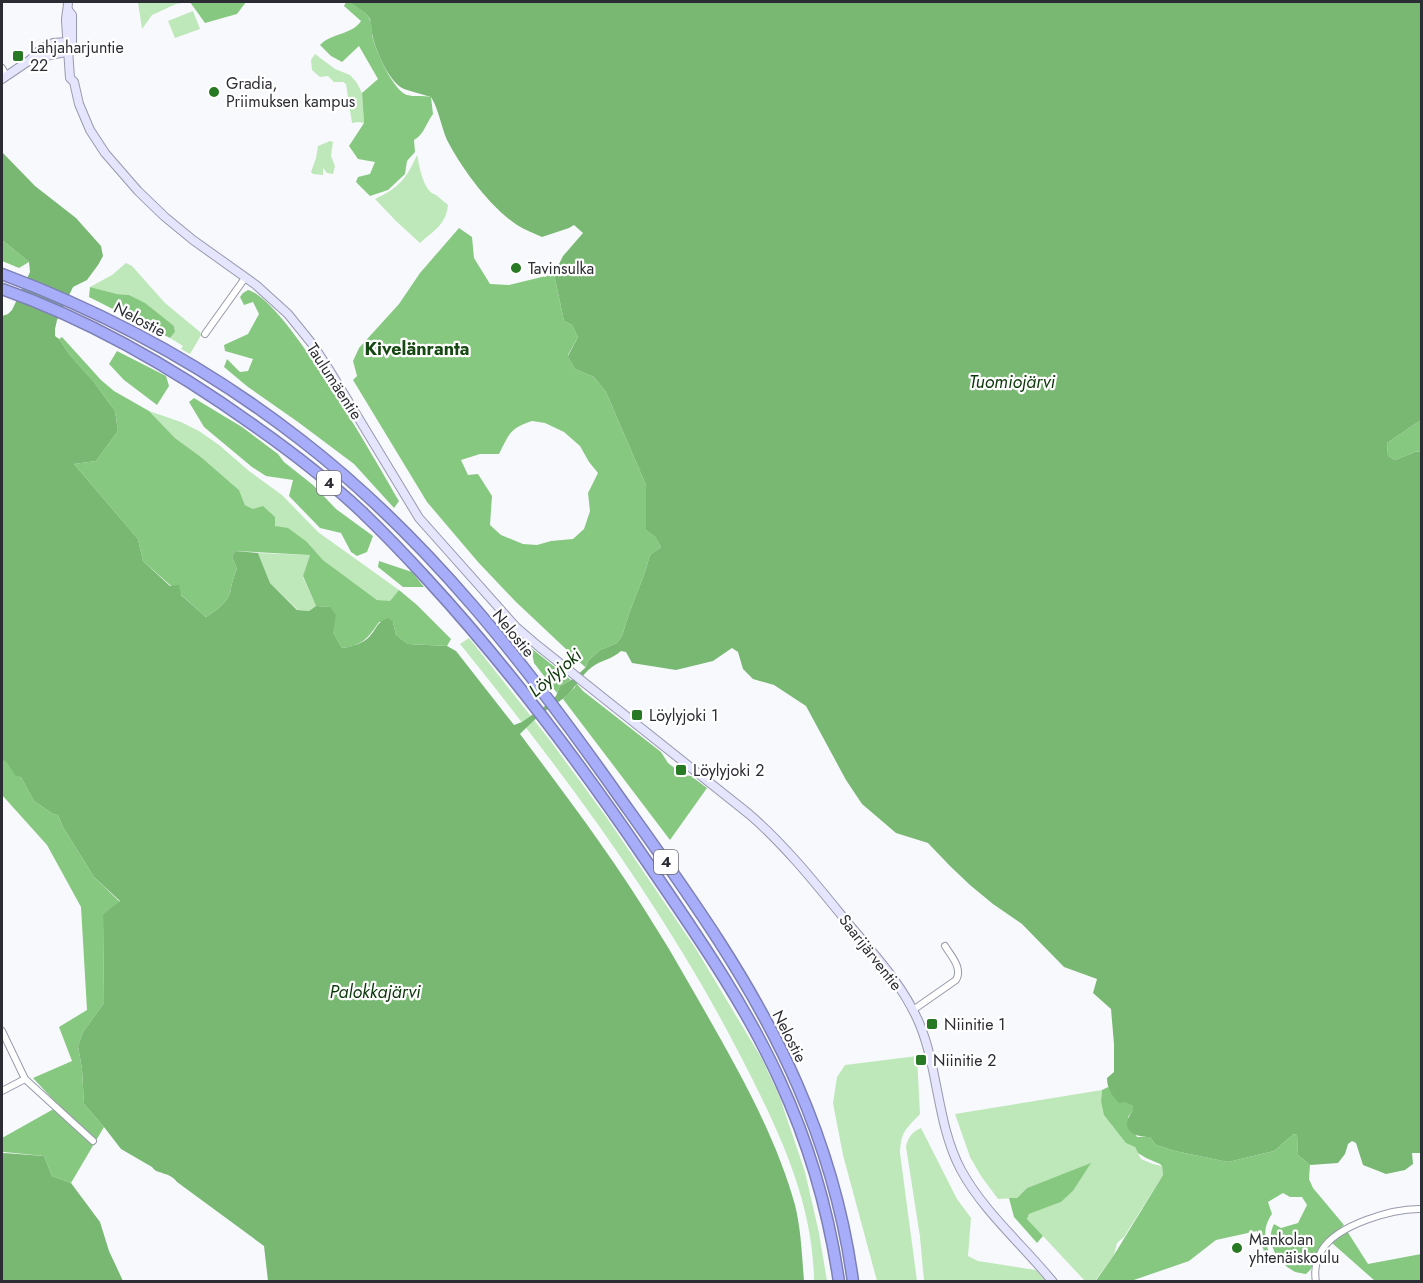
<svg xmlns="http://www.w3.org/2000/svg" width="1423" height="1283" viewBox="0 0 1423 1283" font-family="Jost,sans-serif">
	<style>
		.green { fill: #bee8b9 }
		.forest { fill: #87c881; fill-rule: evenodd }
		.water { fill: #78b872 }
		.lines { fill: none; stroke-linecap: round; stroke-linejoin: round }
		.street-casing { stroke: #9899ab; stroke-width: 8 }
		.secondary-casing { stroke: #9899ab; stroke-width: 10 }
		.highway-casing { stroke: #7d80b4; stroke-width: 13 }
		.street { stroke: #fff; stroke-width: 6 }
		.secondary { stroke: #e5e6fd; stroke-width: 8 }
		.highway { stroke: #a8adf9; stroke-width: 10 }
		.poi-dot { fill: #287923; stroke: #fff; stroke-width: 2 }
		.labels { text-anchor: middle; stroke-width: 4.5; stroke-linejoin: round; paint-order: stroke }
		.shield { fill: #fff; stroke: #6b6c71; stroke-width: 1.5 }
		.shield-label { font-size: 15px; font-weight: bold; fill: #2c2d34 }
		.poi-label { font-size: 16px; fill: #2c2d34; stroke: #fff; text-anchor: start }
		.street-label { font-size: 16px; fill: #2c2d34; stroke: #fff }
		.neighbourhood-label { font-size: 18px; font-weight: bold; fill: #164913; stroke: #fff }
		.water-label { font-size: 18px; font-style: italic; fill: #0c390a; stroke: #fff }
	</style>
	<rect width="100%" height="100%" fill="#f8f9fd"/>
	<g class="green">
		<path d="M138,2H188L176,4L152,15L142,29Z"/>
		<path d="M193,11L200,29L175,38L168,21Z"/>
		<path d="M315,54L335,69L350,75L357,83L362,93L364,123L358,122L352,123L346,84L343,82H334L328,76L320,77L312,70L311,60Z"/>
		<path d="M330,141L333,142L331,156L335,166L333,174L327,173L323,168V175L313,174L311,172L316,158L318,146Z"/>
		<path d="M417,155C420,168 423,191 436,195L448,205C446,225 433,231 420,243L396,221L375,199C400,187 406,179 417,155Z"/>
		<path d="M126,263L132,266L165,303L200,332L201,335L200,337L190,354L181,349L183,346L170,338L175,332L174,326L129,295L117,294L90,287L112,275Z"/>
		<path d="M149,411L181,422L199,431L219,445L249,471L282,495L318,532L399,590L390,602L377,600L323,560L307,542L275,526L253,509L245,505L239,490L201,457L175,438Z"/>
		<path d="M258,553L310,555L303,577L316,606L309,611L298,610L270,583Z"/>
		<path d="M469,638L549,739L607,818L696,949L762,1059L780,1098L805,1172L819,1233L827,1281H814C813,1199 777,1127 740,1055C664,907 564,773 460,644Z"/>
		<path d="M917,1056L920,1114C906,1129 901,1131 900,1153L917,1281H877L843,1155L833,1103L837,1077L845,1065Z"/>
		<path d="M1102,1090L1101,1101L1135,1147L1141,1159L1153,1164L1162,1166L1163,1175L1124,1237L1117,1243L1114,1255L1095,1281H1085L1027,1219L1029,1214L1061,1202L1073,1191L1090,1164L1027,1188L1017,1198L998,1199L981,1176L970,1157L955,1114Z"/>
		<path d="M921,1128L957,1199L971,1218L968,1256L978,1261L1036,1270L1046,1281H924L920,1237L906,1147C908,1137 912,1132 921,1128Z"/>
	</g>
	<g class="forest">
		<path d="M190,2H246L237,14L205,23Z"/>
		<path d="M346,2H349C356,8 366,10 370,20C373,25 371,33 373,39C377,53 393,90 407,95C414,97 423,95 431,97L433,114C426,123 424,135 414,140L415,152L407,161L405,174L388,190L370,196L356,182L358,177L370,174L375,162L358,159L349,146L364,123L362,93L378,79L359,46L342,62L331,56L320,45C331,33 352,35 361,21L344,6Z"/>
		<path d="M459,228L472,237L474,258L490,284L509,285L554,274L564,321L572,325L578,337L568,355L575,369L594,377L606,392L646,485V530L655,537L661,547L650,555L645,572L629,614L622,636L617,643L600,650L588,661L585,667L515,601L478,562L427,502L353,380L357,376L353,361L359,348L399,304L420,273ZM532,421L545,423L564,432L580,446L589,462L598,473L588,493L590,511L584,529L573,539L551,541L537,545L523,544L501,535L490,525L492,496L478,474L468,475L461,460L480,454H499C510,433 509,429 532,421Z"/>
		<path d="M2,240L29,262L19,268L2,261Z"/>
		<path d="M90,287L117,294L129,295L145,303L174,326L175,332L170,338L89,297Z"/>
		<path d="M248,290C285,299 377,463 399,501L394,508L354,464L298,422L248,387L224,367L227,359L240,372L248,371L253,359L225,351L224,345L248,334L259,314L253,302L244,305L240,297L243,293Z"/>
		<path d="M62,337L101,380L114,391L149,411L175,438L201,457L239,490L245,505L253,509L263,506L275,517V526L288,528L307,542L323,560L377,600L390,601L399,590L417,605L451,639L447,646L408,644L396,635L393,622H379C369,637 362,646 342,648L333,632L330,607L316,606L303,576L310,555L235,551L232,557L237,569C233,577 232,584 230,593C226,604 215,611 206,617L143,561L138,539L74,464L96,461L118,431L115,411L94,382L69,354L59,339Z"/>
		<path d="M117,351L166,376L169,386L157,405L124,380L109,364Z"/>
		<path d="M194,398L242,427L278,454L284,462L313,485L336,509L373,536L367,552L357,556L351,552L341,533L320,528L289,496L293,480L266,476L252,467L204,427L189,402Z"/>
		<path d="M1421,421V451L1415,452L1395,460L1388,456L1387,443L1418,422Z"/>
		<path d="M379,561L412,572L424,587H403L378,567Z"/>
		<path d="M531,648L571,680L560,686L557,693L534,663Z"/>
		<path d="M576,683L583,691L661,752L668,763L684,775L691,776L707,788L670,840L563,699L575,687Z"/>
		<path d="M2,760H6L21,777L34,801L53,814L58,815L63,827L94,877L120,902L103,914L104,1003L83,1032L78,1046L82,1069L84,1104L104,1127L71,1183L52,1176L44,1156L4,1152L2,1153V1138L59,1106L33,1078L72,1061L59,1027L87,1010L81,907L47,845L2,795Z"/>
		<path d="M1108,1087L1133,1106V1110L1128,1117L1137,1137H1150L1156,1145L1175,1151L1228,1162L1274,1151L1294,1134L1297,1135L1298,1155L1310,1165L1309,1179L1313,1188L1344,1225L1319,1248L1311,1269L1306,1274C1302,1273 1295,1273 1292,1270C1276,1261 1265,1241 1274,1224L1281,1228L1298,1223L1307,1205L1302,1197H1290L1283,1193L1268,1202L1272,1214C1260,1231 1267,1243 1271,1261L1268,1263L1257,1231L1216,1240L1189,1261L1131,1281L1095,1282L1114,1255L1163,1175L1162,1166L1160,1164L1146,1158L1138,1153L1135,1147L1126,1143L1104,1115L1101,1101L1102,1090Z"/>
		<path d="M1091,1163L1073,1191L1061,1202L1029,1214L1027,1219L1043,1236L1037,1243L1014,1217L1009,1198H1017L1027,1188Z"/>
		<path d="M1347,1231L1368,1264L1421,1254V1281H1375L1332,1243Z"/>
	</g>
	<g class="water">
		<path d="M349,2H1421V421L1418,422L1387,443L1388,456L1395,460L1415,452L1422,451L1421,1153H1412L1413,1164L1405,1170L1386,1174L1363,1165L1356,1143L1352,1141L1348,1144L1345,1154L1338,1163L1310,1165L1298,1155L1297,1135L1294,1134L1274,1151L1228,1162L1175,1151L1156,1145L1150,1137C1132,1137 1119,1129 1133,1110V1106L1126,1102L1119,1103C1112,1096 1107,1088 1107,1078L1114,1072V1044L1111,1009L1093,993L1097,979L1064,967L1022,924L993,904L970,885L950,866L928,843L896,833L862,804L846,780L806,706L774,685L753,679L743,669L738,652L732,648L713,661L676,670L632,663L626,652L621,651C611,660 601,660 592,667C580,676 575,689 564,698C559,702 553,705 548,709C538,716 529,725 520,734C567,797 615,860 656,928C674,956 690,986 707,1015C741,1075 776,1137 795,1205C801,1229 802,1256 804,1281H268L264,1246L177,1182C169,1171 157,1175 152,1167L121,1149L104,1127L84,1104L82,1069L78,1046L83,1032L104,1003L103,914L120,901L94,877L63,827L58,815L53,814L34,801L21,777L15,775L6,761L2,760V316L8,314L12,310L30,272L29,262L2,240V152L35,186L76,218L101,246L103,256L98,265L87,280L73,287L57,320L55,329V336L59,339L69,354L94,382L115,411L118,431L96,461L74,464L138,539L143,561L170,586L179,585L181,595L206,617C215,611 226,604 230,593C232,584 233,577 237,569L232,557L235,551L258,553L270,583L297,610L309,611L316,606L330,607L336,615L333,632L342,648C352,647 364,643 370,636C378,627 376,623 388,618L393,622L396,635L408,644L447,646L456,651L514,725L522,722L545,706L556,696L560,686L573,679L585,668L588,661L600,650L617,643L622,636L629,614L645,572L650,555L661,547L655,537L646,530V485L606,392L594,377L575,369L568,356L578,337L572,325L564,321L554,274L563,256L583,233L574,225L569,228L542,237C534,233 525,230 517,225C490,207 462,169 447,140C441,126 439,110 431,97C422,94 412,92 404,89C389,82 377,53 373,38C371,32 372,25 370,19C365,10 356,8 349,2Z"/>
		<path d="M4,1153L44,1156L52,1176L71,1183L100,1222L109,1251L123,1281H2V1154Z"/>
	</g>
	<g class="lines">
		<g class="street-casing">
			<g id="street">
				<path d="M2,68L6,75"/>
				<path d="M205,334L245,278"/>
				<path d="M913,1010L956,980C963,968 951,956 945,946"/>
				<path d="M2,1031L25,1079L93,1141"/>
				<path d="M2,1091L25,1079"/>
				<path d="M1316,1282C1314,1271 1316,1260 1322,1250C1337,1225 1393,1208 1422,1209"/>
			</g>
		</g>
		<g class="secondary-casing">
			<g id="secondary">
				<path d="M68,2C68,9 66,14 66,21L70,78L74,82L79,104L90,130L105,153L138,191L165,217L193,240L256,285L288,314L313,345L330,371L419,518L516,627L537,645L749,814C786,846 816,884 847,922C874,954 904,986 920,1025C939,1072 937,1125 961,1170C984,1212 1022,1244 1053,1282"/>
				<path d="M68,10L72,15V44"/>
				<path d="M31,60L55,54L67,52L70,49"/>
				<path d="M2,79L30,60L41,49L53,43L66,42"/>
			</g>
		</g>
		<g class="highway-casing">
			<g id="highway">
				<path d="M2,274C109,314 210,369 301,440C428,538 528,667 620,798C685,889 752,981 797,1084C824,1146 844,1214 853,1282"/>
				<path d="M2,289C93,321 178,371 256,427C293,453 329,481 361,511C384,533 406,556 427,579C508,667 580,763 647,862C694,931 746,1005 780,1081C809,1144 829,1213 839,1282"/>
			</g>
		</g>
		<use href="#street" class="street"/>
		<use href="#secondary" class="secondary"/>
		<use href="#highway" class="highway"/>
	</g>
	<g class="poi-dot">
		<rect x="12" y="50" width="12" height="12" rx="3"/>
		<circle cx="214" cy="92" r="6"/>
		<circle cx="516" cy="268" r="6"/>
		<rect x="631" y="709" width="12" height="12" rx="3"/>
		<rect x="675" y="764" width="12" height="12" rx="3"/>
		<rect x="926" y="1018" width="12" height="12" rx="3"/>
		<rect x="915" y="1054" width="12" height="12" rx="3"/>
		<circle cx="1237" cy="1248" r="6"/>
	</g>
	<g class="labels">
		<g class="shield">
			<rect x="317" y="471" width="24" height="24" rx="4.5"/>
			<rect x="654" y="850" width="24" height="24" rx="4.5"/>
		</g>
		<g class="shield-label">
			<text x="329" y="488">4</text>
			<text x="666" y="867">4</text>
		</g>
		<g class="poi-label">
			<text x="30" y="53">Lahjaharjuntie<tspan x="30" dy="18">22</tspan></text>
			<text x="226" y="89">Gradia,<tspan x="226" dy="18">Priimuksen kampus</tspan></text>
			<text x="528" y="274">Tavinsulka</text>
			<text x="649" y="721">Löylyjoki 1</text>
			<text x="693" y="776">Löylyjoki 2</text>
			<text x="944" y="1030">Niinitie 1</text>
			<text x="933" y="1066">Niinitie 2</text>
			<text x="1249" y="1245">Mankolan<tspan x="1249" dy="18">yhtenäiskoulu</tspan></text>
		</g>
		<g class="street-label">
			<text transform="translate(140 319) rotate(28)" y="6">Nelostie</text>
			<text transform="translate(335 381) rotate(57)" y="6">Taulumäentie</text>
			<text transform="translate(514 633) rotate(51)" y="6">Nelostie</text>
			<text transform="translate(871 952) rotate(52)" y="6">Saarijärventie</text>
			<text transform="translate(790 1036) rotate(63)" y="6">Nelostie</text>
		</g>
		<g class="neighbourhood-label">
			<text x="417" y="355">Kivelänranta</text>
		</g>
		<g class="water-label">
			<text x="1012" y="388">Tuomiojärvi</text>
			<text transform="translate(555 673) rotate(-41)" y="6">Löylyjoki</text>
			<text x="375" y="998">Palokkajärvi</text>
		</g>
	</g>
	<rect width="1423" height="1283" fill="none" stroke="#2c2d34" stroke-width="6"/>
</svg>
